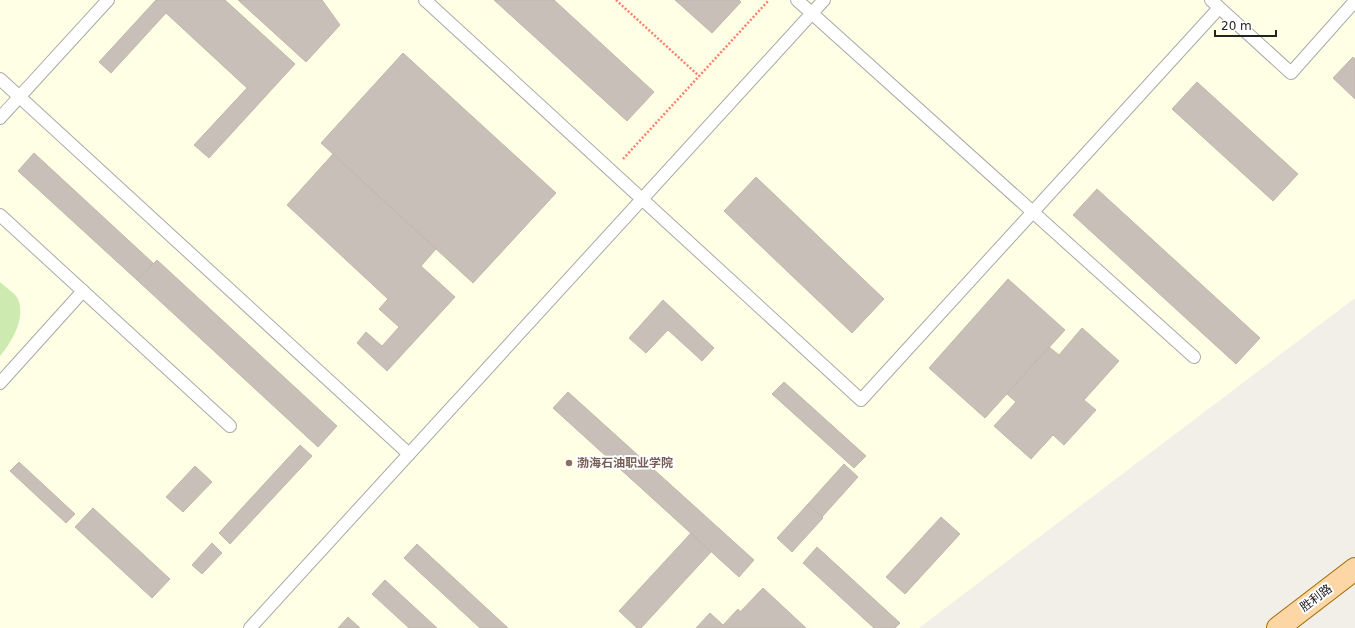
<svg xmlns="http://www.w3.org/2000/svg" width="1355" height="628" viewBox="0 0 1355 628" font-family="'DejaVu Sans','Noto Sans SC',sans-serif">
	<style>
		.education { fill: #ffffe5 }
		.grass { fill: #cdebb0 }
		.building { fill: #c7bfb8; stroke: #c4b6ab }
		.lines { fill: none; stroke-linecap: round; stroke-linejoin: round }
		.service-casing { stroke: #a9a9a9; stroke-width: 14 }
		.primary-casing { stroke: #a06b00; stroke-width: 24 }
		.path { stroke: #fa8072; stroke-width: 2.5; stroke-dasharray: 2 2; stroke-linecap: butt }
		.service { stroke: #fff; stroke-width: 12 }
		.primary { stroke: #fcd6a4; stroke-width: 22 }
		.education-dot { fill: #8d6e63; stroke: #fff; stroke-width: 1.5 }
		.labels { text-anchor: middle; stroke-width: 4; stroke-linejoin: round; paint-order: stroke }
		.education-label { font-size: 12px; font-weight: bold; fill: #785e54; stroke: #fff; text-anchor: start }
		.street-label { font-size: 12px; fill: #222; stroke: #fff }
	</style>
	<rect width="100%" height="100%" fill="#f2efe9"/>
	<path class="education" d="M0,0H1355V298L919,628H0Z"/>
	<path class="grass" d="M0,282C5,287 15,293 18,299C26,318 12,342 0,356Z"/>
	<g class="building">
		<path d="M156,0H225L295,64L209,158L194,145L247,88L166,13L111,73L99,62Z"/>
		<path d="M238,0H322L340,25L306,62Z"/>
		<path d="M494,0H554L654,92L627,121Z"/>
		<path d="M675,0H739L741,2L712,33Z"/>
		<path d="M403,53L556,193L473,283L321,143Z"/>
		<path d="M1353,57L1355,59V99L1333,78Z"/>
		<path d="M1197,82L1298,174L1273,201L1172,109Z"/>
		<path d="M34,153L153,263L137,280L18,171Z"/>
		<path d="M333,154L436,249L421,266L455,297L387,371L357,343L366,332L382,346L399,327L379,309L388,299L287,205Z"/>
		<path d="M756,177L884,299L852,333L724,211Z"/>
		<path d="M1097,189L1260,338L1236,364L1073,215Z"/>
		<path d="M157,260L337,426L318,447L137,280Z"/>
		<path d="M1008,279L1065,330L985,418L929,368Z"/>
		<path d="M663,300L714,348L702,361L668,330L646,353L629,338Z"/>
		<path d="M1082,328L1119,361L1084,400L1096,410L1064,445L1053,435L1031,459L994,426L1016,402L1007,394L1049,347L1059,355Z"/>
		<path d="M784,382L866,456L854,468L772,394Z"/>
		<path d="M568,392L754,560L739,577L553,408Z"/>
		<path d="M300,445L312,456L230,544L219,533Z"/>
		<path d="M19,462L75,514L66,523L10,471Z"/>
		<path d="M844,464L858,477L822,517L808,504Z"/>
		<path d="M195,466L212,482L183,512L166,497Z"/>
		<path d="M808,504L823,518L792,552L777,538Z"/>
		<path d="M93,508L170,579L152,598L75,527Z"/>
		<path d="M941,517L960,534L905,594L886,577Z"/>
		<path d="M691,533L711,552L641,628H637L619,611Z"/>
		<path d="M212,543L222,553L202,574L192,565Z"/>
		<path d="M417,544L508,628H480L404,558Z"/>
		<path d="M817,547L900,623L895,628H874L803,563Z"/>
		<path d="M385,580L437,628H409L372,594Z"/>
		<path d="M763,588L806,628H696L710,613L723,625L738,609L740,612Z"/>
		<path d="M348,617L360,628H338Z"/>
	</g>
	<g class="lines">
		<g class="service-casing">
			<g id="service">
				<path d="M425,0L861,400L1219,8"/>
				<path d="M797,0L1194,357"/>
				<path d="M1211,0L1291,73L1355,1"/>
				<path d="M0,79L409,454"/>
				<path d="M0,118L108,0"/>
				<path d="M0,215L230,426"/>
				<path d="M0,383L83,291"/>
				<path d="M250,628L824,0"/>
			</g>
		</g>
		<g class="primary-casing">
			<path id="primary" d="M1278,628L1355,569"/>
		</g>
		<g class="path">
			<path d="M616,0L699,76"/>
			<path d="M623,159L769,0"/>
		</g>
		<use href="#service" class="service"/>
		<use href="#primary" class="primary"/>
	</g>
	<circle class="education-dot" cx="569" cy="463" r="4"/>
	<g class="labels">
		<g class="education-label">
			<text x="577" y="467">渤海石油职业学院</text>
		</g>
		<g class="street-label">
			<text transform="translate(1316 598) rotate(-37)" y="4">胜利路</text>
		</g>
	</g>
	<path d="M1215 30v6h61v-6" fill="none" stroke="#222222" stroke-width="2"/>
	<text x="1221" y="30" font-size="12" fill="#222222" stroke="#ffffff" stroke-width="3" paint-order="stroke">20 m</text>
</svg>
